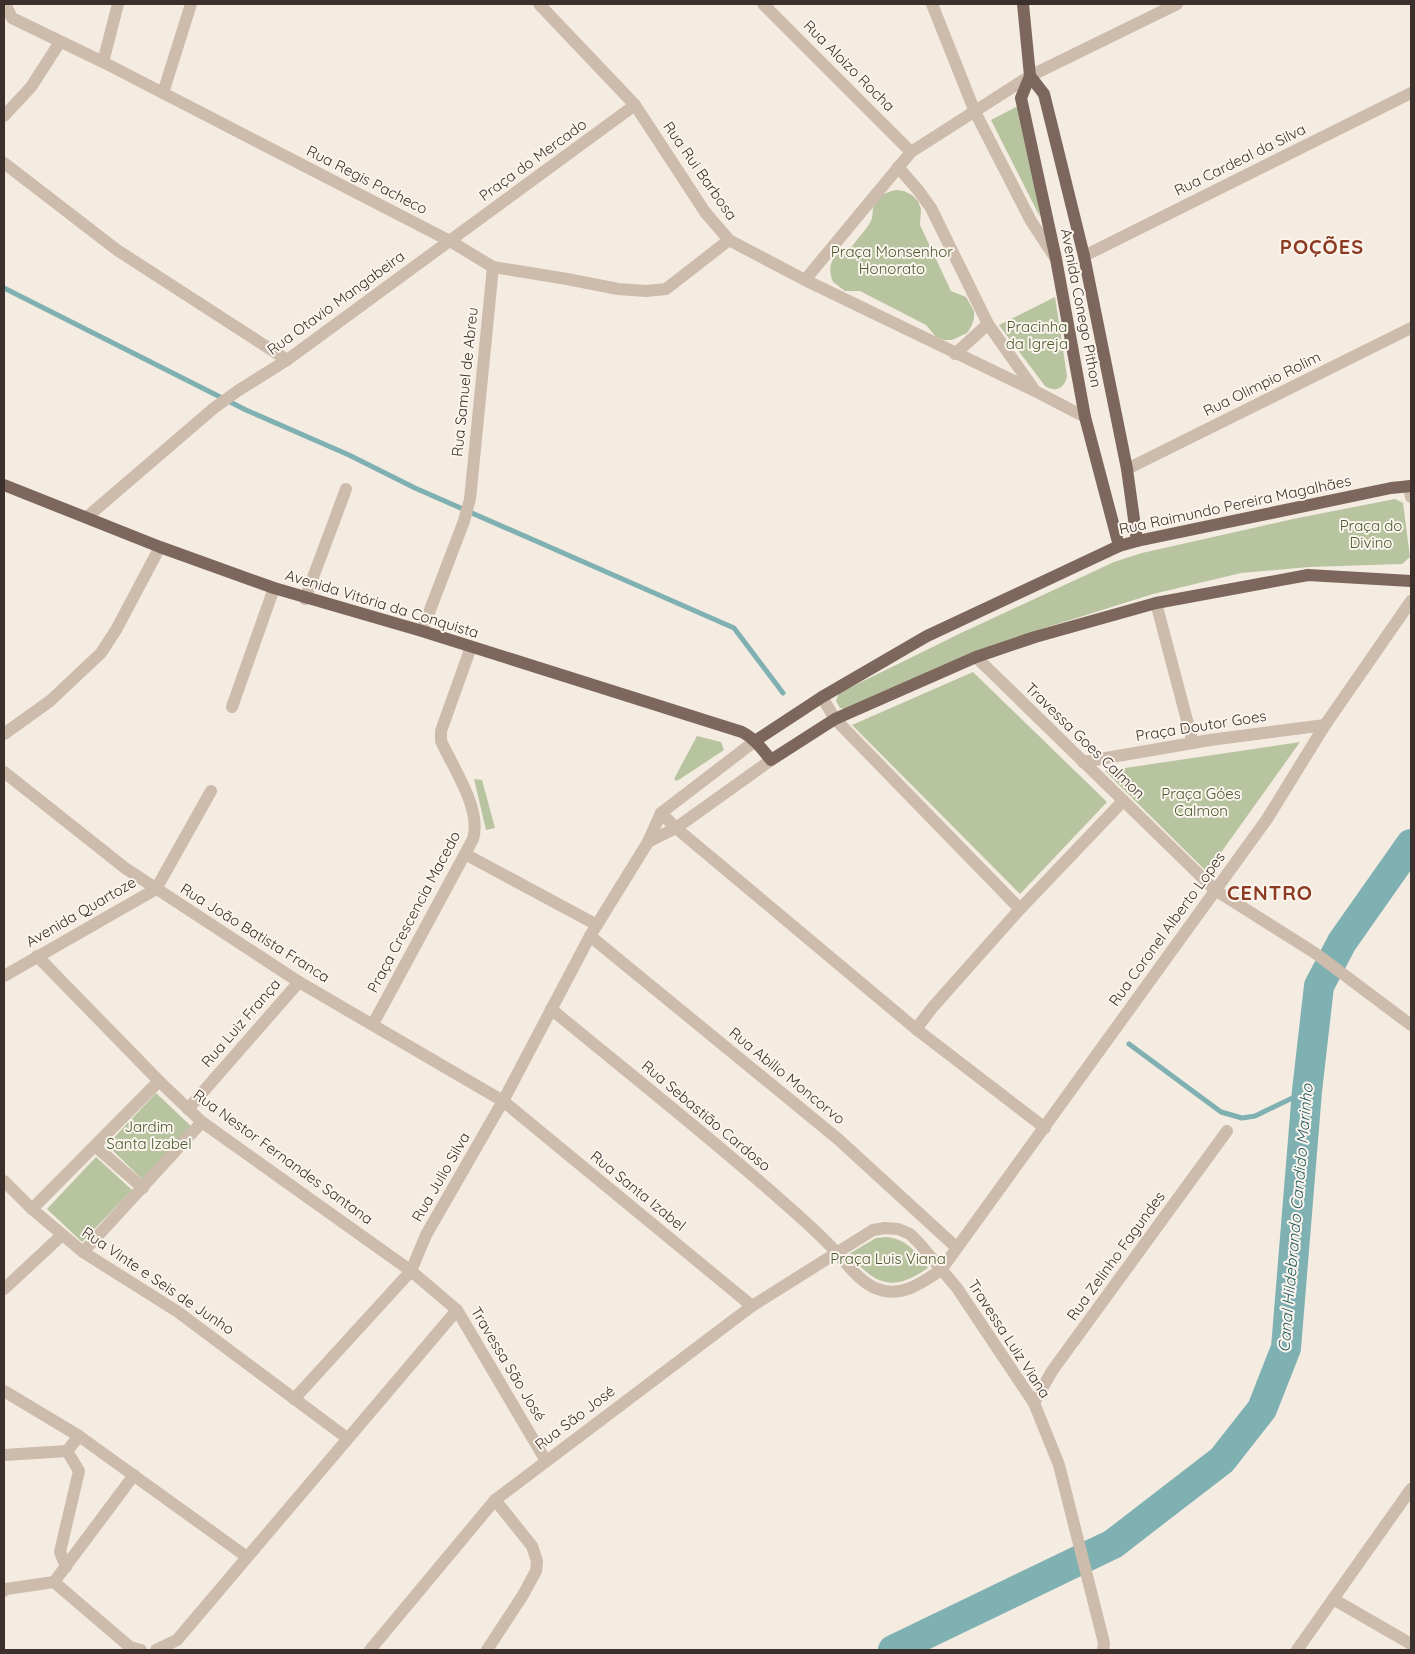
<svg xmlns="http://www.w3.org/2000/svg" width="1415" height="1654" viewBox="0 0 1415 1654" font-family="Quicksand,sans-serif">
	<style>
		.green { fill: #b8c4a0 }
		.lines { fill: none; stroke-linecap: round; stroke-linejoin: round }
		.stream { stroke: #7fb0b2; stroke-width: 5 }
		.river { stroke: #7fb0b2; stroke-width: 30 }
		.minor { stroke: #cdbbac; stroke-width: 12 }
		.major { stroke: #7d675c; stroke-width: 12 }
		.labels { text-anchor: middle; stroke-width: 4; stroke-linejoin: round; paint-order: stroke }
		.street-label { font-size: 15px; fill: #3b302b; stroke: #fbf5ee }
		.park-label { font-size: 15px; fill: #4a5a2e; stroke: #fbf5ee }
		.water-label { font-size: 16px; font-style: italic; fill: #1f5a5e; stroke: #fbf5ee }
		.district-label { font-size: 20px; font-weight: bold; letter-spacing: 1px; fill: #8c3b22; stroke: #fbf5ee }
	</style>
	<rect width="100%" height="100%" fill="#f4ebe1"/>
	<g class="green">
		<path d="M1022,104L1040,217L991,120Z"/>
		<path d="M896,190L904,191L912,195L918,201L921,209L920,225L951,291L966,297L974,311V319L971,327L967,333L952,340H944L936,337L926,325L860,291H845L833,282C826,265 833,252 851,248C856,240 870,226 872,218C873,215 872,212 873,209C875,197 885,192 896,190Z"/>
		<path d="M1055,297L1067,376C1065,388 1056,393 1045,386L999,325Z"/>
		<path d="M1395,499L1403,503L1410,557L1402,564L1309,567L1241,573L1153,594L1032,632L846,709L840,708L836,701L839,693L961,633L1114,562L1142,553L1293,519Z"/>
		<path d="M973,672L1107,802L1020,894L852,725Z"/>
		<path d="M697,736L721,742L724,750L677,781L674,779Z"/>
		<path d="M1300,742L1207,872L1105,771Z"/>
		<path d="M474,779L482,780L495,828L486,830Z"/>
		<path d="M156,1093L192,1127L142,1179L107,1145Z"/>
		<path d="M96,1157L132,1190L82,1242L47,1209Z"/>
		<path d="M886,1237C907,1239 916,1252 928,1268C893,1292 876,1286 849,1254L876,1238Z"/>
	</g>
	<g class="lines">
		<g class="stream">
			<path d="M4,288L246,410L349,455L415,488L734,628L783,693"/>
			<path d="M1129,1044L1221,1112L1242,1118L1255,1116L1307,1091"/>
		</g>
		<path class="river" d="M893,1650L1113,1544L1222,1460L1262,1409L1286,1348L1307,1091L1319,986L1342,942L1411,844"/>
		<g class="minor">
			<path d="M5,4L12,18L103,62L450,241L493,267L567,279L618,289L646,291L666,289L729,240"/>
			<path d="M539,4L635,105L705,212L729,240L805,280L1035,391L1085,417"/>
			<path d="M763,4L911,152"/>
			<path d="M932,4L975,112L1031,221L1056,259"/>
			<path d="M103,62L118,4"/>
			<path d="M163,93L191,4"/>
			<path d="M4,116L31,87L60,42"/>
			<path d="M4,163L117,250L287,360"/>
			<path d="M898,167L918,190L931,208L988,324L1033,388"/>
			<path d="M1084,256L1411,93"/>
			<path d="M805,280L911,152L1030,76L1177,4"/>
			<path d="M955,354L988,324"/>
			<path d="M1127,469L1411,328"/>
			<path d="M1409,486L1411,497"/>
			<path d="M87,517L214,408L239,390L287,360L635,105"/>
			<path d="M305,599L346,489"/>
			<path d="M1156,603L1193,743"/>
			<path d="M422,631L464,521L470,499L493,267"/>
			<path d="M976,657L1215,890L1315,953L1411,1025"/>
			<path d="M822,697L835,719L1020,909L1123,801"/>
			<path d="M232,707L274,588"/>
			<path d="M4,734L50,701L101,653L116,630L160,547"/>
			<path d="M1083,762L1210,740L1325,725"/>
			<path d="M4,772L125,868L299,982L503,1101L752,1306"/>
			<path d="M661,813L676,828L916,1029L1045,1128"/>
			<path d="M648,842L676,828L771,760"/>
			<path d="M465,854L597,925"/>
			<path d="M590,936L838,1139L957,1248"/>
			<path d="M37,956L159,1081L202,1122L411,1271L457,1310L546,1461"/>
			<path d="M4,976L156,889L211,791"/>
			<path d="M551,1009C625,1070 701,1130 773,1193C794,1212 817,1231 836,1252C848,1265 859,1281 875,1288C900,1299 920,1284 941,1270L1267,819L1325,725L1411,601"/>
			<path d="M373,1024L473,839C482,809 453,768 441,741V731L471,647"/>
			<path d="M916,1029L932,1008L1020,909"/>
			<path d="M188,1109L299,982"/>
			<path d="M95,1146L143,1188"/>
			<path d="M4,1181L32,1209L83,1252L178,1312L347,1438"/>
			<path d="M32,1209L159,1081"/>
			<path d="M83,1252L202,1122"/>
			<path d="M4,1289L62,1235"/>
			<path d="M4,1391L79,1436L247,1557"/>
			<path d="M294,1399L411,1271L426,1235L503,1101L590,936L648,842L661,813L755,741"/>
			<path d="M1034,1403L1052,1371L1227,1131"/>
			<path d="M4,1455L67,1451L79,1436"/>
			<path d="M66,1567L60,1552L79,1471L67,1451"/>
			<path d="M54,1582L130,1647L141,1650"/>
			<path d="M4,1591L6,1589L54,1582L134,1475"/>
			<path d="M1333,1599L1411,1644"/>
			<path d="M156,1650L177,1640L457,1310"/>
			<path d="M370,1650L495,1500L752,1306L873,1230L885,1228L898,1229L910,1234L919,1243L957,1288L1034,1403L1059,1465L1104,1643L1103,1650"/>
			<path d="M487,1650L523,1595L536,1571L537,1561L532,1546L495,1500"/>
			<path d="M1297,1650L1411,1489"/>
		</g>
		<g class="major">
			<path d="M1023,4L1030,76L1021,98L1056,259L1085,417L1119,546"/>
			<path d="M1030,76L1044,94L1084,256L1127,469L1137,541"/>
			<path d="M4,485L160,547L274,588L422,631L742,732C754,738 762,749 771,760L835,719L976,657L1035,637L1156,603L1308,575L1411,581"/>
			<path d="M755,741L822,697L927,636L1119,546L1137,541L1391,488L1411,486"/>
		</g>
	</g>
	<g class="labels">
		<g class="street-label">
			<text transform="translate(849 66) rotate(45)" y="5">Rua Aloizo Rocha</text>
			<text transform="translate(533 160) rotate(-36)" y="5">Praça do Mercado</text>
			<text transform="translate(1240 160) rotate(-26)" y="5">Rua Cardeal da Silva</text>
			<text transform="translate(700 171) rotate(55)" y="5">Rua Rui Barbosa</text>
			<text transform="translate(367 180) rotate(27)" y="5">Rua Regis Pacheco</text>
			<text transform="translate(336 303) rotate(-36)" y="5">Rua Otavio Mangabeira</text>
			<text transform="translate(1081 308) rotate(79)" y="5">Avenida Conego Pithon</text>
			<text transform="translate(465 382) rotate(-84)" y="5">Rua Samuel de Abreu</text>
			<text transform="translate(1262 384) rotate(-26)" y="5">Rua Olimpio Rolim</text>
			<text transform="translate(1235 505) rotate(-12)" y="5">Rua Raimundo Pereira Magalhães</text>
			<text transform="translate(382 604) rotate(17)" y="5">Avenida Vitória da Conquista</text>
			<text transform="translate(1201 726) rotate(-9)" y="5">Praça Doutor Goes</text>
			<text transform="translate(1085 741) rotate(44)" y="5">Travessa Goes Calmon</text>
			<text transform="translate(81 912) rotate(-30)" y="5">Avenida Quartoze</text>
			<text transform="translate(414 912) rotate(-62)" y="5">Praça Crescencia Macedo</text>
			<text transform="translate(1167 929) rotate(-54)" y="5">Rua Coronel Alberto Lopes</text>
			<text transform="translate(255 933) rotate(32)" y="5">Rua João Batista Franca</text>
			<text transform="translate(241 1023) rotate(-49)" y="5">Rua Luiz França</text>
			<text transform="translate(787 1076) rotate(39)" y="5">Rua Abilio Moncorvo</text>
			<text transform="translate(706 1116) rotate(40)" y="5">Rua Sebastião Cardoso</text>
			<text transform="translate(283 1157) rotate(36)" y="5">Rua Nestor Fernandes Santana</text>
			<text transform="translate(441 1177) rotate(-60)" y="5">Rua Julio Silva</text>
			<text transform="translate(638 1191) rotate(39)" y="5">Rua Santa Izabel</text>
			<text transform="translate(1116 1256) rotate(-54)" y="5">Rua Zelinho Fagundes</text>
			<text transform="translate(158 1281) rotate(34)" y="5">Rua Vinte e Seis de Junho</text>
			<text transform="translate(1009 1339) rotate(57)" y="5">Travessa Luiz Viana</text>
			<text transform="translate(508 1364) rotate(59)" y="5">Travessa São José</text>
			<text transform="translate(575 1418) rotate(-37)" y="5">Rua São José</text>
		</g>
		<g class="park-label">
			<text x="892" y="257">Praça Monsenhor<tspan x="892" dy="17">Honorato</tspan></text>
			<text x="1037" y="332">Pracinha<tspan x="1037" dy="17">da Igreja</tspan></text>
			<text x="1371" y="531">Praça do<tspan x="1371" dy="17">Divino</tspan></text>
			<text x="1201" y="799">Praça Góes<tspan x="1201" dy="17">Calmon</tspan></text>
			<text x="149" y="1132">Jardim<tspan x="149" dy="17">Santa Izabel</tspan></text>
			<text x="888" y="1264">Praça Luis Viana</text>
		</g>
		<g class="water-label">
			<text transform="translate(1295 1218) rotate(-85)" y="6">Canal Hildebrando Candido Marinho</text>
		</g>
		<g class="district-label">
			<text x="1322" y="254">POÇÕES</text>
			<text x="1270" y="900">CENTRO</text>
		</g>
	</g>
	<rect width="1415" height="1654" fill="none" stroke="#3b302b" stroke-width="10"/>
</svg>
